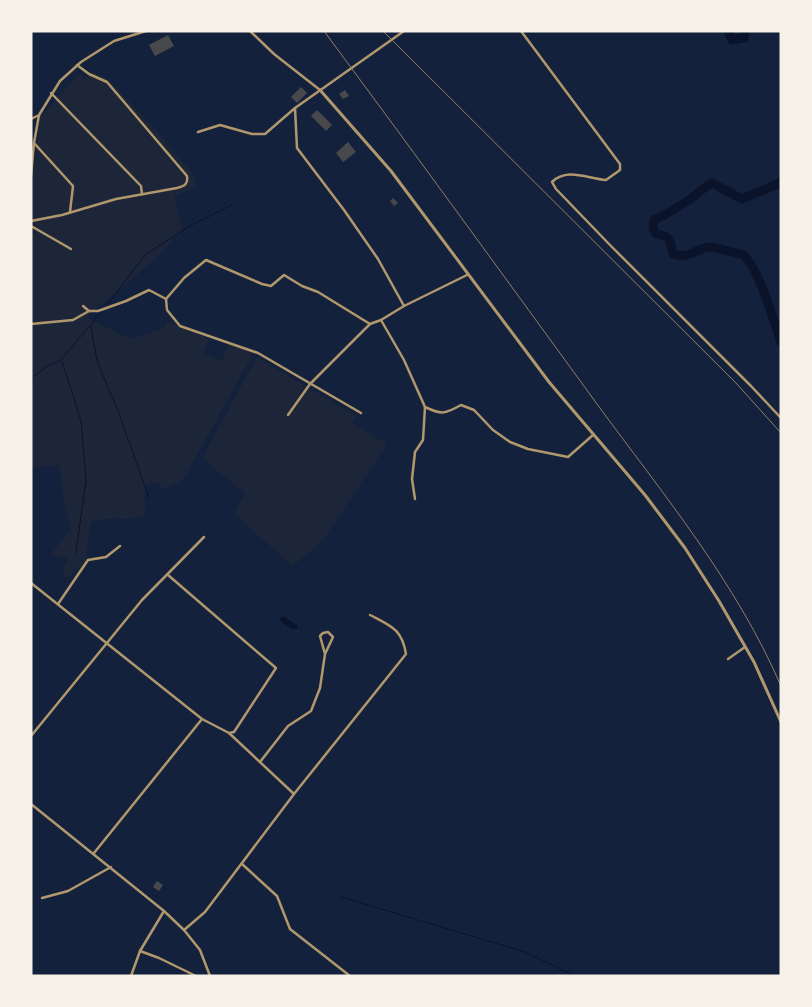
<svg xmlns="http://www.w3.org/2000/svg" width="812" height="1007" viewBox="0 0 812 1007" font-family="Roboto,sans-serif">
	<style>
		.green { fill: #1d2539 }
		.water { fill: #0b132b }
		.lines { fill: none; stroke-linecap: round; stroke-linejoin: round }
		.stream { stroke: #0b132b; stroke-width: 1 }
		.river { stroke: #0b132b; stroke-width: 9 }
		.building { fill: #48494c }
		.minor { stroke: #b1986c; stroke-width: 2.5 }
		.tertiary { stroke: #b1986c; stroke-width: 3 }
		.rail { stroke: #918062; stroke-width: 1 }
	</style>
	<rect width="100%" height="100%" fill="#14213d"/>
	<g class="green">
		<path d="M93,72L109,80L157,131L194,175L197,186L174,197L182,228C156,264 118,288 87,318L130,339L164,328L167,321L209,339L203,353L222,361L229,344L254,352L188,471L179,485L176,483L162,490L159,483H147L144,497L146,515C128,523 111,515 91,522L85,563L67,578L62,571L69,559L51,554L71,529L65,507L59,465L32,468L31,471V161L35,160L40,117L79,74L85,78Z"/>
		<path d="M257,357L356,416L352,423L387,444L323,540L293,566L234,514L245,493L202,458Z"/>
	</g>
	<path class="water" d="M282,617H285L298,626L297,629H292L281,622L280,619Z"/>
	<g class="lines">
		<g class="stream">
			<path d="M105,308L145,255L188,227L232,205"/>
			<path d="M91,327L97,361L118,411L149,498"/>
			<path d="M62,361L81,421L86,480L76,553"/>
			<path d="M31,378L49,365L61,360L102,311"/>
			<path d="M341,897L525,952L575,976"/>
		</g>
		<g class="river">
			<path d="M728,31L732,40L744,38L745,31"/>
			<path d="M781,181L780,183L742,199L712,183C702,188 698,194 689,200C678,207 666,215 654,220L653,228L656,234C671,235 670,242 673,254C691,260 696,247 710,247C713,247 741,254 743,255C759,268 774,322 781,342"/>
		</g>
	</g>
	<g class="building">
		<path d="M168,35L174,46L155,56L149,45Z"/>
		<path d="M301,87L307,93L297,103L291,97Z"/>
		<path d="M345,90L349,96L343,99L339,94Z"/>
		<path d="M317,110L332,125L326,131L311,116Z"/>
		<path d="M348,142L356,152L343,162L336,153Z"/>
		<path d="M393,198L398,203L394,206L390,201Z"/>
		<path d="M157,881L163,885L159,891L153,887Z"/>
	</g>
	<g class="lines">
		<g class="minor">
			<path d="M250,31L274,54L320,90"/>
			<path d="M404,31L295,108L297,148L344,210L378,259L404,306"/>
			<path d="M521,31L620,164V170L606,180C588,179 567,167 552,182L556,189L610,245L751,386L781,418"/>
			<path d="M51,93L141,186L142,194"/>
			<path d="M39,115L34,143L73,186L70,212"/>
			<path d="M31,119L39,115L60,81L81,62L114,41L146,31"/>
			<path d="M198,132L220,125L252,134H265L295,108"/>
			<path d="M31,176L34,143"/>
			<path d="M31,221L62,215L116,199L177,188C185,186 188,184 187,176L107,82L89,74L77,65"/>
			<path d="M31,226L71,249"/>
			<path d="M83,306L89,311"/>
			<path d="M31,324L73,320L89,311H98L126,301L149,290L166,299"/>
			<path d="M425,407C442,415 445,414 461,405L474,410L493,430L510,442L528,449L568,457L593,435"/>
			<path d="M361,413L258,353L180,326L167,310L166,299L184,278L206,260L262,284L271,286L284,275L302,286L318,292L370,324L381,320"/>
			<path d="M288,415L310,384L370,324"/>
			<path d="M415,499L412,479L415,452L423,440L425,407L404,360L381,320L404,306L467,275"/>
			<path d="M168,575L276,668L234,732L229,733"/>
			<path d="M31,583L202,719L229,733L294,794"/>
			<path d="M58,604L88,560L106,557L120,546"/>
			<path d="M728,659L745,647"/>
			<path d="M31,736L142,600L204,537"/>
			<path d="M260,762L288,726L311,711L320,688L325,654L333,637L328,632L323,633L320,636L325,654"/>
			<path d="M31,804L164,911L184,930L200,950L210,976"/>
			<path d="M94,853L202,719"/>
			<path d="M242,864L277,896L290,929L350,976"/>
			<path d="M42,898L68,891L111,867"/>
			<path d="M184,930L205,912L294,794L406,654C402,629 391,626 370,615"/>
			<path d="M140,951L159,958L196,976"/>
			<path d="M131,976L140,951L164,911"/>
		</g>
		<path class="tertiary" d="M320,90L391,171L549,382L645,495L685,548L719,601L754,662L781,722"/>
		<g class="rail">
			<path d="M324,31C416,155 506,279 597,404C663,494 736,582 781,686"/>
			<path d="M383,31L736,383L781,433"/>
		</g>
	</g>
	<rect width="812" height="1007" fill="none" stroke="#f6f1e7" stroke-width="65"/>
</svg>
